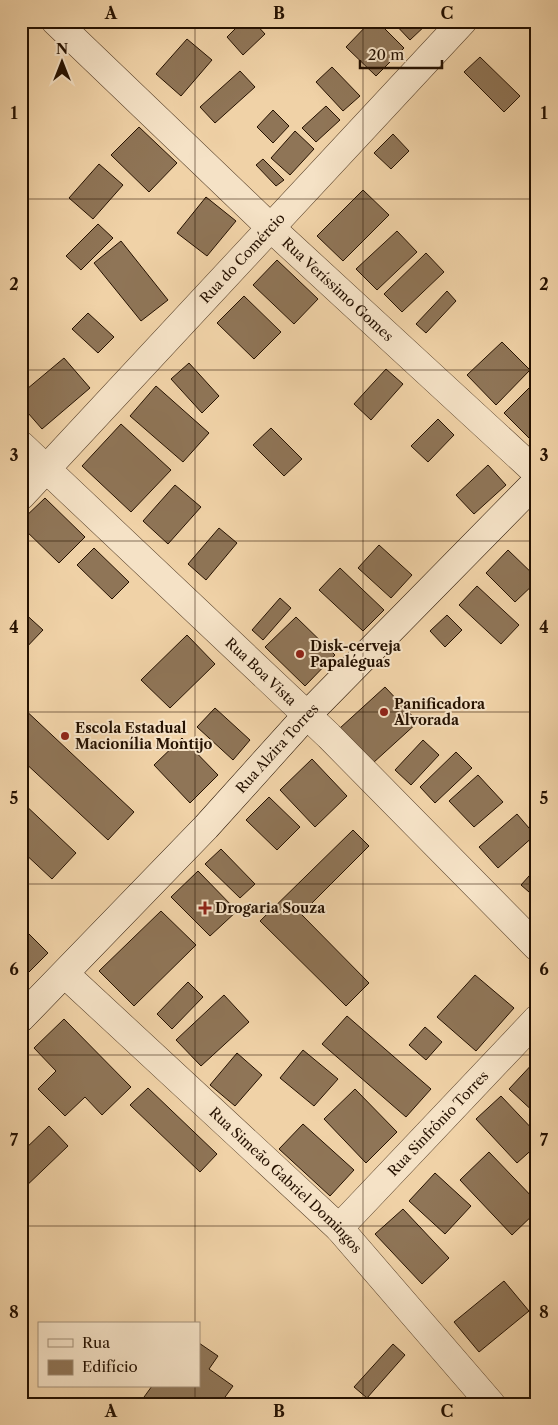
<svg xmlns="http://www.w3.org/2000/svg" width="558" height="1425" viewBox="0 0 558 1425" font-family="'Libre Caslon Text',serif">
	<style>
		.building { fill: #8f7557; stroke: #251100 }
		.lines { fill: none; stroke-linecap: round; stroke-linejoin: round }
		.minor-casing { stroke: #58412a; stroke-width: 29 }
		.tertiary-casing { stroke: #58412a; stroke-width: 29 }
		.secondary-casing { stroke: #251100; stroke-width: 29 }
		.minor { stroke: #f5e2c6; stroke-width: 28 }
		.tertiary { stroke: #f5e2c6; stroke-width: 28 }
		.secondary { stroke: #f5e2c6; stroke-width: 28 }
		.grid { fill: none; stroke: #251100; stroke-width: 1; stroke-opacity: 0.55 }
		.poi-dot { fill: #8f2418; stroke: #f5e2c6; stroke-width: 2 }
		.labels { text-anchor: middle; stroke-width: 4; stroke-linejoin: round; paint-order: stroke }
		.street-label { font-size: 14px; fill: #251100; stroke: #f5e2c6 }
		.poi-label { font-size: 14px; font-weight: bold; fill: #251100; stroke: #f5e2c6; text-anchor: start }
		.neatline { fill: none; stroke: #251100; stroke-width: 2 }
		.grid-label { font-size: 16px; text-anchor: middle; font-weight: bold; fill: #251100 }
	</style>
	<rect width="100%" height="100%" fill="#f0d2a7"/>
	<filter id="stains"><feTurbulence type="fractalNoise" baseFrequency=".004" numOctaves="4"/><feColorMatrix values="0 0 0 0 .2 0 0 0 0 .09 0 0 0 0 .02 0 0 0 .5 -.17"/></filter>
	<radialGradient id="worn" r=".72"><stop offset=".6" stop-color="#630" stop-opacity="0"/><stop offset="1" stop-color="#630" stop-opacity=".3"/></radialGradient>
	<g class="building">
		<path d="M243,21H253L265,34L243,55L227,37Z"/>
		<path d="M371,21H377L404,48L376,76L346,47Z"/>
		<path d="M392,21H427L428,23L410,40Z"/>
		<path d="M187,39L212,60L181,96L156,74Z"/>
		<path d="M480,57L520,96L504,112L464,72Z"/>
		<path d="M332,67L360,96L343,111L316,82Z"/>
		<path d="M240,71L255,87L215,123L200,107Z"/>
		<path d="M326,106L340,120L316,142L302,128Z"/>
		<path d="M273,110L289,126L273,143L257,127Z"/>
		<path d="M139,127L177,163L149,192L111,155Z"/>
		<path d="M295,131L314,149L290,175L271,158Z"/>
		<path d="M393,134L409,151L391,169L374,153Z"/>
		<path d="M263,159L284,180L276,186L256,165Z"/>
		<path d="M99,164L123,185L93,219L69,198Z"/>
		<path d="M363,190L389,215L343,261L317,236Z"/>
		<path d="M206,197L236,221L207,256L177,233Z"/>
		<path d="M98,224L113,238L81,270L66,256Z"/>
		<path d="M397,231L417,252L377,290L356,269Z"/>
		<path d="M121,241L168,300L141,321L94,263Z"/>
		<path d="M426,253L444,272L402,312L384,294Z"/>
		<path d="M277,260L318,299L294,324L253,285Z"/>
		<path d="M447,291L456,301L426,333L416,324Z"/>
		<path d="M244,296L281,332L254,359L217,323Z"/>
		<path d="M88,313L114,337L98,353L72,329Z"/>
		<path d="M502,342L530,370L496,405L467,375Z"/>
		<path d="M64,358L90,388L42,429L21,405V394Z"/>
		<path d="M189,363L219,396L202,413L171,379Z"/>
		<path d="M386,369L403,384L371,420L354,404Z"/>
		<path d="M156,386L209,433L183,462L130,416Z"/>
		<path d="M529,388L537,396V446L504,413Z"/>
		<path d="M438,419L454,435L428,462L411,446Z"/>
		<path d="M121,424L171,470L131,512L82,466Z"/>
		<path d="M271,428L302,459L284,476L253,445Z"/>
		<path d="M488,465L506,485L474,514L456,495Z"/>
		<path d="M175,485L201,507L168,544L143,521Z"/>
		<path d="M45,498L85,537L59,563L21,526V521Z"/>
		<path d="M219,528L237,543L206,580L188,564Z"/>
		<path d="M379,545L412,575L391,598L358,568Z"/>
		<path d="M94,548L129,582L112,599L77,565Z"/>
		<path d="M508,550L537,578V581L515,602L486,573Z"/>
		<path d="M340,568L384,610L363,631L319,590Z"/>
		<path d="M477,586L519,625L501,644L459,605Z"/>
		<path d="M280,598L291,608L263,640L252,630Z"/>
		<path d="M21,610L43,630L21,653Z"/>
		<path d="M447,615L462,630L445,647L430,631Z"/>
		<path d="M296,617L335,655L305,686L265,647Z"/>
		<path d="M187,635L215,664L170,708L141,680Z"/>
		<path d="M385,687L418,722L373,763L340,728Z"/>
		<path d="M21,706L134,812L108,840L21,759Z"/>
		<path d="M215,708L250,740L233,760L197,727Z"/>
		<path d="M182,738L218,775L190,803L154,765Z"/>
		<path d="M423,740L439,755L411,785L395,770Z"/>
		<path d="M456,752L472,768L435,803L420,787Z"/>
		<path d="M312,759L347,796L315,827L280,790Z"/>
		<path d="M478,775L503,802L474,827L449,801Z"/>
		<path d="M269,797L300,827L277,850L246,820Z"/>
		<path d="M21,801L76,853L52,879L21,850Z"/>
		<path d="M517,814L535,835L498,868L479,847Z"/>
		<path d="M353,830L369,846L301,914L369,983L346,1006L260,921Z"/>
		<path d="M221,849L255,884L240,898L205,864Z"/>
		<path d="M537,867V899L521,885Z"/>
		<path d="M198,871L237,911L210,936L171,897Z"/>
		<path d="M161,911L196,945L134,1006L99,971Z"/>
		<path d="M21,926L48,953L26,975L21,970Z"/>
		<path d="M475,975L514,1008L476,1051L437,1017Z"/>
		<path d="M188,982L203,997L172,1029L157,1014Z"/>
		<path d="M224,995L249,1022L201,1066L176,1040Z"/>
		<path d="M347,1016L431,1089L406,1117L322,1044Z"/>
		<path d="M64,1019L131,1087L102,1115L85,1097L65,1116L38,1089L56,1071L34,1048Z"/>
		<path d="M425,1027L442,1042L426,1060L409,1045Z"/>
		<path d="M303,1050L338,1079L314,1106L280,1078Z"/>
		<path d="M237,1053L262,1075L235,1106L210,1085Z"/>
		<path d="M536,1060L537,1061V1115L509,1089Z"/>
		<path d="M148,1088L217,1154L200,1172L130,1105Z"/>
		<path d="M355,1089L397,1132L366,1163L324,1119Z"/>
		<path d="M501,1096L537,1134V1145L517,1163L476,1119Z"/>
		<path d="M303,1124L354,1170L330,1196L279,1149Z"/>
		<path d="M49,1126L68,1146L21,1191V1153Z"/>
		<path d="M489,1152L537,1202V1211L512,1235L460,1180Z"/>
		<path d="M435,1173L471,1206L445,1234L409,1201Z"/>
		<path d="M403,1209L449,1258L422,1284L375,1234Z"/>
		<path d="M504,1281L529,1311L479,1352L454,1322Z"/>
		<path d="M199,1343L218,1356L209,1369L233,1386L220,1404L186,1402L185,1404H139L152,1386H199Z"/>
		<path d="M393,1344L405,1355L367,1398L354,1387Z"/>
	</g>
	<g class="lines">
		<g class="minor-casing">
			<g id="minor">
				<path id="s1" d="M55,21L271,228L537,473"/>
				<path id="s2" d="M21,445L329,736L537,947"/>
				<path id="s3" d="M65,974L339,1228L491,1404"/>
				<path id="s4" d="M339,1228L537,1019"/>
			</g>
		</g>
		<g class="tertiary-casing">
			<g id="tertiary">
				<path id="s5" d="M21,496L463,21"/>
			</g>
		</g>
		<g class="secondary-casing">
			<g id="secondary">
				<path id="s6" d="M21,1018L206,827L306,716L537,481"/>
			</g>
		</g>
		<use href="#minor" class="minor"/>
		<use href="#tertiary" class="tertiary"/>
		<use href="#secondary" class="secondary"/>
	</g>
	<path class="grid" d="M195,21V1324M363,21V1404M21,199H537M21,370H537M21,541H537M21,712H537M21,884H537M21,1055H537M21,1226H537M195,1386V1404"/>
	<g class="poi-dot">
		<circle cx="300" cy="654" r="5"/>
		<circle cx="384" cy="712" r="5"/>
		<circle cx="65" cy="736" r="5"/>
		<path d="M202.5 900.5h5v5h5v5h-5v5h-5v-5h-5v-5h5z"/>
	</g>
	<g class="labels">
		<g class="street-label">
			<text dy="5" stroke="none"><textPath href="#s5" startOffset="325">Rua do Comércio</textPath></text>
			<text dy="5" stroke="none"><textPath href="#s1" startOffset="390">Rua Veríssimo Gomes</textPath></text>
			<text dy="5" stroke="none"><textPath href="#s2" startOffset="330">Rua Boa Vista</textPath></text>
			<text dy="5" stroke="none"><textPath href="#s6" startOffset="372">Rua Alzira Torres</textPath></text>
			<text dy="5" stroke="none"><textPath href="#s4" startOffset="144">Rua Sinfrônio Torres</textPath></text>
			<text dy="5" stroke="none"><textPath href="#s3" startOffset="302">Rua Simeão Gabriel Domingos</textPath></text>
		</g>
		<g class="poi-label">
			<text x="310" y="651">Disk-cerveja<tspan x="310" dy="16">Papaléguas</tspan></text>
			<text x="394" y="709">Panificadora<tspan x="394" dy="16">Alvorada</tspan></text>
			<text x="75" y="733">Escola Estadual<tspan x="75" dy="16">Macionília Montijo</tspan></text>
			<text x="215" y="913">Drogaria Souza</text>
		</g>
	</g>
	<rect width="558" height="1425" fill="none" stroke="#f0d2a7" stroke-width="55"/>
	<rect x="38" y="1322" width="162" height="65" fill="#f5e2c6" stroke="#a28e77"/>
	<rect x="48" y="1339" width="25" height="8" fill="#f5e2c6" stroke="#a28e77"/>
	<text x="82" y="1348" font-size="15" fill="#251100">Rua</text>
	<rect x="48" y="1360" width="25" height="15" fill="#8f7557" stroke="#a28e77"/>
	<text x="82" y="1372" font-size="15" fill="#251100">Edifício</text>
	<g transform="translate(62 62)" stroke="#f5e2c6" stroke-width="4" paint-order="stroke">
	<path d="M0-4L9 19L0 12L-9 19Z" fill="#251100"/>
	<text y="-8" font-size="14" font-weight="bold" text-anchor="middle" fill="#251100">N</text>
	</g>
	<path d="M360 60v8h82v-8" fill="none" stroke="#251100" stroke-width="2.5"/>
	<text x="368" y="60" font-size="15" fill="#251100" stroke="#f5e2c6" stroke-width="4" paint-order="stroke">20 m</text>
	<rect x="28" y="28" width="502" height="1370" class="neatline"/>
	<g class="grid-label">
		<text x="111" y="19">A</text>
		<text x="279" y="19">B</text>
		<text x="447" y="19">C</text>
		<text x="14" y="119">1</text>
		<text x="544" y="119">1</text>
		<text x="14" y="290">2</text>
		<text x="544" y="290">2</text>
		<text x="14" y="461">3</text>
		<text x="544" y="461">3</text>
		<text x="14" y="633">4</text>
		<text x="544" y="633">4</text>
		<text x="14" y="804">5</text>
		<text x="544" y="804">5</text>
		<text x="14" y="975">6</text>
		<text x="544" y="975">6</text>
		<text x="14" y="1146">7</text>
		<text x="544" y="1146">7</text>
		<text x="14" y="1318">8</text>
		<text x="544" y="1318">8</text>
		<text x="111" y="1417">A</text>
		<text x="279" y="1417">B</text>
		<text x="447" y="1417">C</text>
	</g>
	<rect width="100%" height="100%" filter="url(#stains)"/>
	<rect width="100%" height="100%" fill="url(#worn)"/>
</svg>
